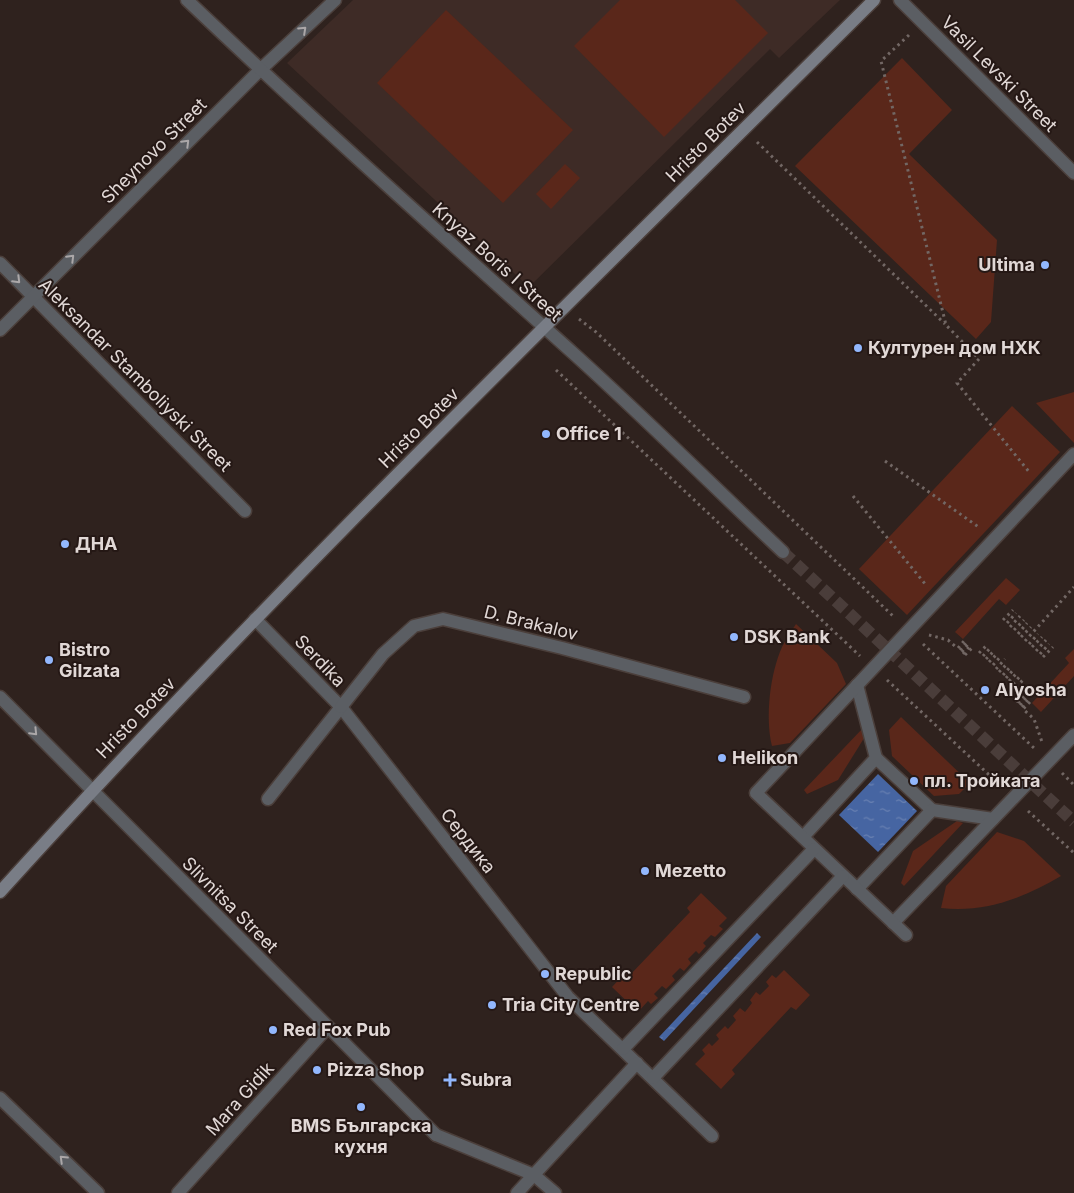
<svg xmlns="http://www.w3.org/2000/svg" width="1074" height="1193" viewBox="0 0 1074 1193" font-family="Inter,sans-serif">
	<style>
		.built { fill: #3e2b26 }
		.green { fill: #5a271a }
		.water { fill: url(#water-ripples) }
		.lines { fill: none; stroke-linecap: round; stroke-linejoin: round }
		.tertiary-tunnel { stroke: #4a3d3a; stroke-width: 12; stroke-dasharray: 12 6; stroke-linecap: butt }
		.pedestrian-casing { stroke: #4b3f3b; stroke-width: 15 }
		.minor-casing { stroke: #4b3f3b; stroke-width: 15 }
		.tertiary-casing { stroke: #4b3f3b; stroke-width: 15 }
		.secondary-casing { stroke: #4b3f3b; stroke-width: 15 }
		.path { stroke: #726764; stroke-width: 3; stroke-dasharray: 2.5 4; stroke-linecap: butt }
		.pedestrian { stroke: #5b5e63; stroke-width: 12 }
		.minor { stroke: #5b5e63; stroke-width: 12 }
		.tertiary { stroke: #5b5e63; stroke-width: 12 }
		.secondary { stroke: #797d86; stroke-width: 12 }
		.oneway { stroke: #aba7a8 }
		.poi-dot { fill: #92b7fd; stroke: #251815; stroke-width: 2 }
		.labels { text-anchor: middle; stroke-width: 4; stroke-linejoin: round; paint-order: stroke }
		.street-label { font-size: 18px; fill: #e1d8d6; stroke: #251815 }
		.poi-label { font-size: 18px; font-weight: bold; fill: #e1d8d6; stroke: #251815; text-anchor: start }
	</style>
	<defs>
		<pattern id="water-ripples" width="26" height="14" patternUnits="userSpaceOnUse" patternTransform="scale(1.25)"><rect width="26" height="14" fill="#4665a2"/><path d="M2 4q2-2 4 0t4 0M15 11q2-2 4 0t4 0" fill="none" stroke="#6981b2"/></pattern>
	</defs>
	<rect width="100%" height="100%" fill="#2f221e"/>
	<path class="built" d="M353,0H840L779,58L770,49L529,287L287,63Z"/>
	<g class="green">
		<path d="M620,0H735L768,33L664,137L574,46Z"/>
		<path d="M446,10L573,130L503,203L377,83Z"/>
		<path d="M902,58L952,110L909,154L997,240L991,322L976,339L795,166Z"/>
		<path d="M565,164L580,178L551,209L536,194Z"/>
		<path d="M1074,392V443L1036,403Z"/>
		<path d="M1012,406L1060,452L907,615L859,569Z"/>
		<path d="M1006,578L1020,590L1006,605L999,599L963,639L955,632Z"/>
		<path d="M796,624L837,663L846,684L790,743L772,746C765,717 770,674 782,647C786,639 791,632 796,624Z"/>
		<path d="M1074,649V676L1041,712L1032,703L1069,663L1065,658Z"/>
		<path d="M901,717L970,783L959,794L934,796L892,756L889,730Z"/>
		<path d="M863,728L866,735L838,780L807,794L804,790Z"/>
		<path d="M957,821L963,823L904,886L901,883L913,851Z"/>
		<path d="M997,832L1024,841L1061,876C1024,898 984,913 941,908L946,886Z"/>
		<path d="M701,893L727,918L719,926L723,929L715,937L711,935L703,943L706,946L699,954L696,951L688,959L691,963L684,971L680,968L672,976L675,980L666,989L662,986L654,994L658,998L651,1004L648,1001L638,1012L612,987L626,972L630,975L690,912L687,908Z"/>
		<path d="M784,970L810,995L796,1010L791,1007L732,1070L735,1074L721,1089L695,1064L705,1054L702,1050L709,1043L712,1046L719,1039L716,1035L725,1026L728,1029L736,1020L733,1016L740,1008L745,1012L752,1003L750,1000L756,992L760,995L769,986L766,982L772,975L776,978Z"/>
	</g>
	<g class="water">
		<path d="M878,774L917,811L878,852L839,815Z"/>
		<path d="M757,933L761,937L664,1041L659,1037Z"/>
	</g>
	<g class="lines">
		<path class="tertiary-tunnel" d="M783,552L1074,822"/>
		<g class="pedestrian-casing">
			<g id="pedestrian">
				<path d="M341,707L568,997L712,1136"/>
				<path d="M876,758L932,810"/>
				<path d="M803,837L876,758L857,685"/>
				<path d="M857,889L932,810L993,819"/>
				<path d="M893,923L1074,735"/>
				<path d="M906,935L756,793L1074,454"/>
				<path d="M623,1049L814,849"/>
				<path d="M653,1078L843,876"/>
				<path d="M436,1135L534,1175L555,1193"/>
				<path d="M517,1193L637,1063"/>
			</g>
		</g>
		<g class="minor-casing">
			<g id="minor">
				<path d="M900,0L1074,173"/>
				<path d="M0,263L245,511"/>
				<path d="M0,330L260,70L335,0"/>
				<path d="M255,619L341,707L268,799"/>
				<path d="M341,707L383,654L414,626L443,619L562,648L744,697"/>
				<path d="M92,790L436,1135"/>
				<path d="M0,1098L98,1193"/>
				<path d="M178,1193L327,1028"/>
			</g>
		</g>
		<g class="tertiary-casing">
			<g id="tertiary">
				<path d="M187,0C313,120 443,236 573,353C644,417 713,486 783,552"/>
				<path d="M0,697L92,790"/>
			</g>
		</g>
		<g class="secondary-casing">
			<path id="secondary" d="M0,892C279,583 579,294 874,0"/>
		</g>
		<g class="path">
			<path d="M909,35L881,61L946,325L979,359L957,383L1030,473"/>
			<path d="M757,142L945,324"/>
			<path d="M579,319L596,332L894,617"/>
			<path d="M556,370L860,656"/>
			<path d="M885,461L980,528"/>
			<path d="M853,496L926,585"/>
			<path d="M1003,620L1013,610"/>
			<path d="M1007,623L1016,613"/>
			<path d="M1010,627L1020,616"/>
			<path d="M1014,630L1024,620"/>
			<path d="M1018,634L1027,623"/>
			<path d="M929,635L948,640L956,647"/>
			<path d="M1021,637L1031,627"/>
			<path d="M1025,641L1074,587"/>
			<path d="M923,644L1035,749"/>
			<path d="M1029,644L1038,634"/>
			<path d="M1032,647L1042,637"/>
			<path d="M958,648L964,641"/>
			<path d="M960,650L966,643"/>
			<path d="M1036,651L1046,640"/>
			<path d="M962,652L968,644"/>
			<path d="M979,653L988,644"/>
			<path d="M963,654L970,646"/>
			<path d="M1040,654L1049,644"/>
			<path d="M965,655L972,648"/>
			<path d="M983,656L991,647"/>
			<path d="M1043,657L1053,647"/>
			<path d="M986,659L995,650"/>
			<path d="M989,662L998,653"/>
			<path d="M993,665L1001,656"/>
			<path d="M996,669L1005,659"/>
			<path d="M999,672L1008,663"/>
			<path d="M1003,675L1011,666"/>
			<path d="M1006,678L1014,669"/>
			<path d="M887,680L1000,785"/>
			<path d="M1009,681L1018,672"/>
			<path d="M1013,684L1021,675"/>
			<path d="M1016,687L1025,678"/>
			<path d="M1016,702L1022,694"/>
			<path d="M1030,702L1023,709L1034,719L1042,742"/>
			<path d="M1018,703L1024,696"/>
			<path d="M1020,705L1026,698"/>
			<path d="M1022,707L1028,700"/>
			<path d="M1062,773L1074,785"/>
			<path d="M1028,811L1074,853"/>
		</g>
		<use href="#pedestrian" class="pedestrian"/>
		<use href="#minor" class="minor"/>
		<use href="#tertiary" class="tertiary"/>
		<use href="#secondary" class="secondary"/>
	</g>
	<defs><path id="oneway-chevron" d="M-2-3.5L2.5 0L-2 3.5" fill="none" stroke-width="1.6" stroke-linecap="round" stroke-linejoin="round" transform="scale(1.25)"/></defs>
	<g class="oneway">
		<use href="#oneway-chevron" transform="translate(303 30) rotate(-43)"/>
		<use href="#oneway-chevron" transform="translate(186 143) rotate(-45)"/>
		<use href="#oneway-chevron" transform="translate(71 258) rotate(-45)"/>
		<use href="#oneway-chevron" transform="translate(17 280) rotate(45)"/>
		<use href="#oneway-chevron" transform="translate(34 732) rotate(46)"/>
		<use href="#oneway-chevron" transform="translate(63 1159) rotate(-136)"/>
	</g>
	<g class="poi-dot">
		<circle cx="1045" cy="265" r="5"/>
		<circle cx="858" cy="348" r="5"/>
		<circle cx="546" cy="434" r="5"/>
		<circle cx="65" cy="544" r="5"/>
		<circle cx="734" cy="637" r="5"/>
		<circle cx="49" cy="660" r="5"/>
		<circle cx="985" cy="690" r="5"/>
		<circle cx="722" cy="758" r="5"/>
		<circle cx="914" cy="781" r="5"/>
		<circle cx="645" cy="871" r="5"/>
		<circle cx="545" cy="974" r="5"/>
		<circle cx="492" cy="1005" r="5"/>
		<circle cx="273" cy="1030" r="5"/>
		<circle cx="317" cy="1070" r="5"/>
		<path d="M447.5 1072.5h5v5h5v5h-5v5h-5v-5h-5v-5h5z"/>
		<circle cx="361" cy="1107" r="5"/>
	</g>
	<g class="labels">
		<g class="street-label">
			<text transform="translate(999 74) rotate(45)" y="6">Vasil Levski Street</text>
			<text transform="translate(706 142) rotate(-45)" y="6">Hristo Botev</text>
			<text transform="translate(154 151) rotate(-45)" y="6">Sheynovo Street</text>
			<text transform="translate(497 262) rotate(42)" y="6">Knyaz Boris I Street</text>
			<text transform="translate(135 375) rotate(45)" y="6">Aleksandar Stamboliyski Street</text>
			<text transform="translate(419 428) rotate(-45)" y="6">Hristo Botev</text>
			<text transform="translate(531 623) rotate(14)" y="6">D. Brakalov</text>
			<text transform="translate(320 661) rotate(46)" y="6">Serdika</text>
			<text transform="translate(136 718) rotate(-46)" y="6">Hristo Botev</text>
			<text transform="translate(468 841) rotate(52)" y="6">Сердика</text>
			<text transform="translate(230 905) rotate(45)" y="6">Slivnitsa Street</text>
			<text transform="translate(240 1099) rotate(-48)" y="6">Mara Gidik</text>
		</g>
		<g class="poi-label">
			<text x="1035" y="271" text-anchor="end">Ultima</text>
			<text x="868" y="354">Културен дом НХК</text>
			<text x="556" y="440">Office 1</text>
			<text x="75" y="550">ДНА</text>
			<text x="744" y="643">DSK Bank</text>
			<text x="59" y="656">Bistro<tspan x="59" dy="21">Gilzata</tspan></text>
			<text x="995" y="696">Alyosha</text>
			<text x="732" y="764">Helikon</text>
			<text x="924" y="787">пл. Тройката</text>
			<text x="655" y="877">Mezetto</text>
			<text x="555" y="980">Republic</text>
			<text x="502" y="1011">Tria City Centre</text>
			<text x="283" y="1036">Red Fox Pub</text>
			<text x="327" y="1076">Pizza Shop</text>
			<text x="460" y="1086">Subra</text>
			<text x="361" y="1132" text-anchor="middle">BMS Българска<tspan x="361" dy="21">кухня</tspan></text>
		</g>
	</g>
</svg>
